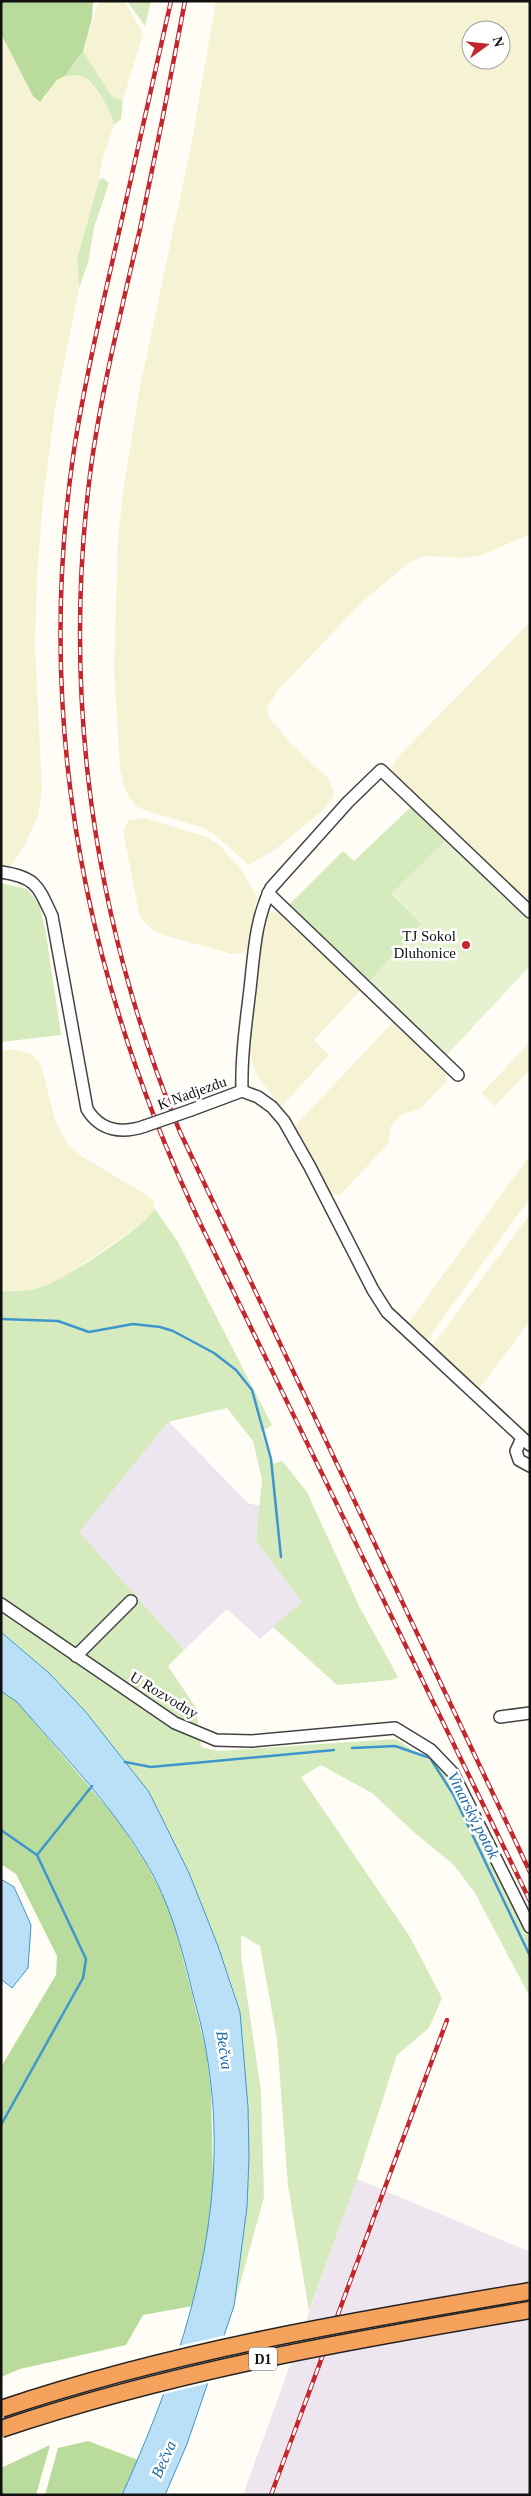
<svg xmlns="http://www.w3.org/2000/svg" width="531" height="2496" viewBox="0 0 531 2496" font-family="Georgia,serif">
	<style>
		.industrial { fill: #eee6ef }
		.farmland { fill: #f6f3d4; fill-rule: evenodd }
		.green { fill: #d5ebbd }
		.forest { fill: #b9dc9c }
		.pitch { fill: #e6f2cf }
		.water { fill: #b9e0f7; stroke: #3f96cf }
		.pier { fill: #fffdf5 }
		.lines { fill: none; stroke-linecap: round; stroke-linejoin: round }
		.stream { stroke: #3f96cf; stroke-width: 2.5 }
		.minor-casing { stroke: #444; stroke-width: 14 }
		.minor { stroke: #fff; stroke-width: 11 }
		.rail-casing { stroke: #c4262e; stroke-width: 4.5 }
		.rail { stroke: #fff; stroke-width: 2.5; stroke-dasharray: 8; stroke-linecap: butt }
		.minor-bridge-casing { stroke: #444; stroke-width: 14; stroke-linecap: butt }
		.highway-bridge-casing { stroke: #222; stroke-width: 19; stroke-linecap: butt }
		.minor-bridge { stroke: #fff; stroke-width: 11 }
		.highway-bridge { stroke: #f5a25d; stroke-width: 16 }
		.poi-dot { fill: #c4262e; stroke: #fff; stroke-width: 2 }
		.labels { text-anchor: middle; stroke-width: 5; stroke-linejoin: round; paint-order: stroke }
		.shield { fill: #fff; stroke: #585858; stroke-width: 1 }
		.shield-label { font-size: 14px; font-weight: bold; fill: #111 }
		.poi-label { font-size: 15px; fill: #111; stroke: #fff; text-anchor: end }
		.street-label { font-size: 15px; fill: #111; stroke: #fff }
		.water-label { font-size: 16px; font-style: italic; fill: #1768a6; stroke: #fff }
	</style>
	<rect width="100%" height="100%" fill="#fffdf5"/>
	<g class="industrial">
		<path d="M168,1421L248,1503L260,1506L256,1541L302,1602L260,1639L227,1609L184,1650L78,1532Z"/>
		<path d="M357,2179L530,2252V2495H243Z"/>
	</g>
	<g class="farmland">
		<path d="M99,1H124L143,33L123,100L112,97L83,51Z"/>
		<path d="M216,1H530V534L480,556L465,558L424,556L410,562L364,600L278,690L267,708L269,717L291,744L329,779L334,793L333,798L323,810L276,849L249,865L214,834L204,828L144,810L136,806L130,799L124,786L120,769L114,668L118,539L123,493L139,392L191,146ZM471,30H501V60H471Z"/>
		<path d="M1,34L33,96L43,100L57,80L65,76H82L94,87L107,107L114,125L102,161L99,180L83,237L77,268L79,288L55,408L43,501L37,575L35,646L42,789L40,804L38,815L25,845L11,866L1,865Z"/>
		<path d="M530,622V906L392,776L391,772L395,760Z"/>
		<path d="M144,818L207,837L220,846L240,868L257,896L248,950L239,954H232L167,936L154,931L143,921L139,913L124,835V829L129,820Z"/>
		<path d="M276,911L361,990L314,1040L329,1055L281,1107L257,1076L250,1056V1045L263,929L268,913Z"/>
		<path d="M394,1021L446,1071V1082L420,1109L402,1114L391,1126L388,1144L340,1195L332,1194L294,1127Z"/>
		<path d="M530,1042V1069L495,1106L482,1093Z"/>
		<path d="M15,1049L33,1055L41,1065L55,1120L68,1145L83,1157L145,1194L153,1200L155,1209L152,1215L134,1229L61,1279L35,1289L15,1292L1,1291V1051Z"/>
		<path d="M530,1155V1198L427,1340L409,1322Z"/>
		<path d="M530,1214V1321L478,1390L433,1345Z"/>
	</g>
	<g class="green">
		<path d="M127,1H151L145,26Z"/>
		<path d="M83,51L112,97L123,100L121,119L114,125C112,113 94,79 81,76C77,75 70,76 65,76Z"/>
		<path d="M103,178L109,183L94,227L88,263L79,288L77,259L99,180Z"/>
		<path d="M412,806L448,839L392,894L422,924L367,984L286,908L343,851L354,861Z"/>
		<path d="M1,883L27,889L39,904L45,928L61,1035L1,1042Z"/>
		<path d="M155,1209L178,1242L272,1425L261,1432L273,1464L282,1461L307,1492L359,1606L398,1677L392,1680L337,1685L273,1627L302,1602L256,1541L262,1480L253,1441L227,1408L168,1422L79,1532L184,1650L168,1666L196,1708L201,1747L218,1751L396,1739L444,1770L470,1815L530,1938V1997L475,1893L454,1865L415,1833L372,1793L321,1765L301,1777L410,1937L442,1998L429,2028L397,2055L357,2179L309,2311L288,2186L277,2039L260,1946L241,1935V1955L261,2091L264,2197L234,2306L247,2207L249,2158L248,2107L240,2012L230,1979L189,1873L149,1792L85,1711L49,1673L1,1632V1291C16,1292 30,1291 44,1286C65,1279 145,1227 155,1209Z"/>
	</g>
	<g class="forest">
		<path d="M1,1H93L92,19L83,51L65,76L57,80L40,102L33,96L1,34Z"/>
		<path d="M1,1691L17,1702L116,1818L145,1862L171,1911L206,2050L211,2091L213,2184L206,2247L193,2306L143,2315L126,2345L20,2369L1,2377V2067L56,1975L57,1956L16,1874L1,1864Z"/>
		<path d="M88,2441L138,2460L122,2495H45L58,2448Z"/>
		<path d="M50,2445L36,2495H1V2468Z"/>
	</g>
	<path class="pitch" d="M447,839L530,920V966L443,1059L367,984L421,924L392,893Z"/>
	<g class="water">
		<path d="M1,1632L49,1673L85,1711L149,1792L189,1873L218,1946L240,2012L248,2107L249,2158L247,2207L234,2306L187,2444L165,2495H122C186,2352 234,2208 206,2050C203,2031 198,2013 193,1995C182,1948 170,1902 145,1861C110,1803 61,1753 17,1702L1,1691Z"/>
		<path d="M1,1879L14,1887L31,1925L28,1968L12,1988L1,1979Z"/>
	</g>
	<path class="pier" d="M226,2335L209,2383L160,2395L178,2346Z"/>
	<g class="lines">
		<g class="stream">
			<path d="M1,1319L58,1321L89,1332L133,1324L160,1327L173,1331L214,1353L236,1370L252,1390L271,1459L281,1557"/>
			<path d="M352,1748L395,1746L430,1758L453,1794L530,1956"/>
			<path d="M125,1762L151,1767L334,1750"/>
			<path d="M1,1830L37,1855"/>
			<path d="M1,2125L83,1978L86,1959L37,1855L92,1786"/>
		</g>
		<g class="minor-casing">
			<g id="minor">
				<path d="M1,872C36,877 38,886 52,916L87,1109C100,1131 122,1134 145,1126"/>
				<path d="M268,893L458,1075"/>
				<path d="M242,1091C241,1057 246,1023 250,989C254,954 255,920 271,888L348,802L381,770L530,912"/>
				<path d="M191,1110L242,1091L258,1097L272,1107L284,1121L310,1167L373,1290L387,1312L530,1445"/>
				<path d="M522,1438L516,1451L519,1460L530,1466"/>
				<path d="M1,1604L175,1723L216,1740L252,1741L395,1728L431,1750L453,1773L530,1927"/>
				<path d="M76,1656L131,1601"/>
				<path d="M500,1717L530,1713"/>
			</g>
		</g>
		<use href="#minor" class="minor"/>
		<g class="rail-casing">
			<g id="rail">
				<path d="M171,1C151,91 130,182 110,272C96,333 82,395 73,457C35,725 85,980 200,1223L530,1901"/>
				<path d="M185,1C171,77 156,153 140,229C122,308 102,387 91,467C61,693 93,922 180,1132L530,1872"/>
				<path d="M271,2495L447,2020"/>
			</g>
		</g>
		<use href="#rail" class="rail"/>
		<g class="minor-bridge-casing">
			<path id="minor-bridge" d="M145,1126L191,1110"/>
		</g>
		<g class="highway-bridge-casing">
			<g id="highway-bridge">
				<path d="M1,2409C173,2351 352,2321 530,2291"/>
				<path d="M1,2429C173,2371 352,2340 530,2310"/>
			</g>
		</g>
		<use href="#minor-bridge" class="minor-bridge"/>
		<use href="#highway-bridge" class="highway-bridge"/>
	</g>
	<circle class="poi-dot" cx="466" cy="945" r="5"/>
	<g class="labels">
		<rect class="shield" x="249" y="2347.5" width="28" height="23" rx="4"/>
		<g class="shield-label">
			<text x="263" y="2364">D1</text>
		</g>
		<g class="poi-label">
			<text x="456" y="941">TJ Sokol<tspan x="456" dy="17">Dluhonice</tspan></text>
		</g>
		<g class="street-label">
			<text transform="translate(192 1093) rotate(-20)" y="5">K Nadjezdu</text>
			<text transform="translate(164 1695) rotate(31)" y="5">U Rozvodny</text>
		</g>
		<g class="water-label">
			<text transform="translate(474 1815) rotate(63)" y="6">Vinarský potok</text>
			<text transform="translate(225 2050) rotate(82)" y="6">Bečva</text>
			<text transform="translate(163 2459) rotate(-66)" y="6">Bečva</text>
		</g>
	</g>
	<rect width="531" height="2496" fill="none" stroke="#111111" stroke-width="5"/>
	<g transform="translate(486 45) rotate(75)"><circle r="24" fill="#ffffff" stroke="#a0a0a0"/>
	<path d="M0-4L9 19L0 12L-9 19Z" fill="#c4262e"/>
	<text y="-8" font-size="14" font-weight="bold" text-anchor="middle" fill="#111111">N</text>
	</g>
</svg>
